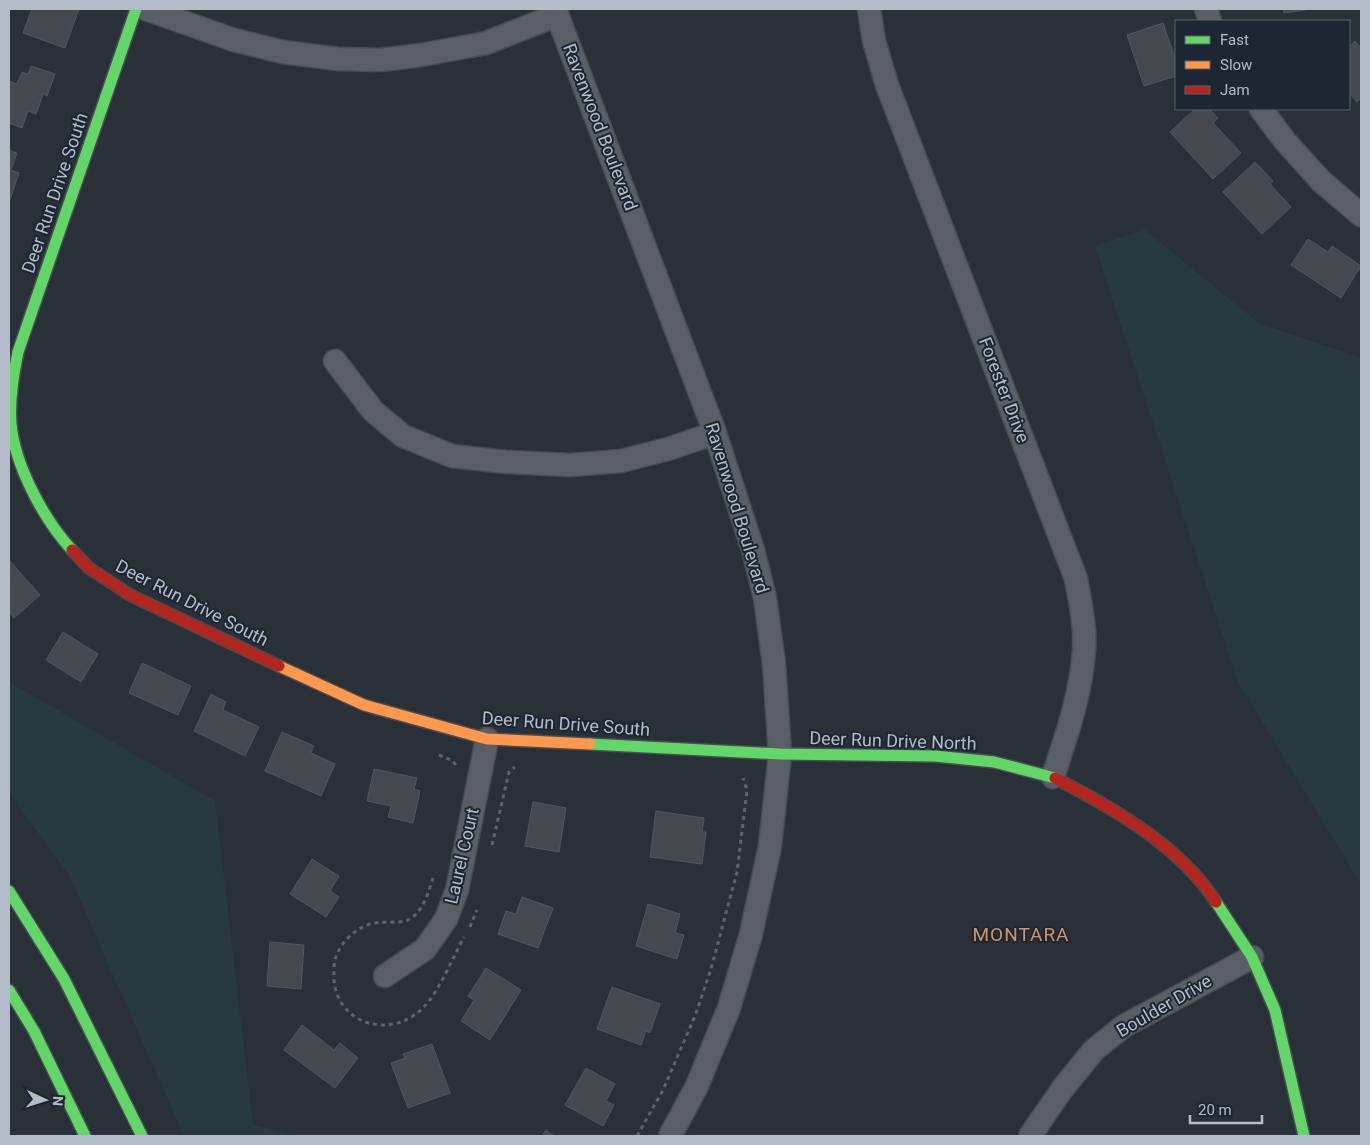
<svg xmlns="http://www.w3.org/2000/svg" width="1370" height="1145" viewBox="0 0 1370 1145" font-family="Roboto,sans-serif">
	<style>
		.green { fill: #273a3e }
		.building { fill: #444950; stroke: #52575f }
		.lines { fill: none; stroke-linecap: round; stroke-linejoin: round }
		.street-casing { stroke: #484c53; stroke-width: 25 }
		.fast-casing { stroke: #484c53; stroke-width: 14 }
		.slow-casing { stroke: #484c53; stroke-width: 14 }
		.jam-casing { stroke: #484c53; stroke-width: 14 }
		.path { stroke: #5d636a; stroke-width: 3; stroke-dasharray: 4 4; stroke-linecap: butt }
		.street { stroke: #5a5e66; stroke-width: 22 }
		.fast { stroke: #63d668; stroke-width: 11 }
		.slow { stroke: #ff974d; stroke-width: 11 }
		.jam { stroke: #b3261e; stroke-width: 11 }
		.labels { text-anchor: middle; stroke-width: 4; stroke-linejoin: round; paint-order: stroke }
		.street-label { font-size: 18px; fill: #b4bcc9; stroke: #1d2633 }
		.neighbourhood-label { font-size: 19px; letter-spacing: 1px; fill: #d59563; stroke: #1d2633 }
	</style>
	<rect width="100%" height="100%" fill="#2a3038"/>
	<g class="green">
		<path d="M1145,230L1259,323L1361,358V884L1238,682L1095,246Z"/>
		<path d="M9,682L215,801L253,1125L299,1136H184L69,875L9,793Z"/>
	</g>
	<g class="building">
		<path d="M32,9H79L65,48L23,33Z"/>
		<path d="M1283,9H1311L1284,13Z"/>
		<path d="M1163,23L1176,61V76L1144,86L1127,35Z"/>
		<path d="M1355,41L1361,48V98L1357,102L1349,93V48Z"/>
		<path d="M31,66L55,74L47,96L43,94L36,114L28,111L22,128L9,123V81L17,84L22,72L28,74Z"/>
		<path d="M1195,109H1209L1218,118L1213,123L1241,153L1213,179L1170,132Z"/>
		<path d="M9,150L17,153L11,170L19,173L9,203Z"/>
		<path d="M1255,162L1273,181L1270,184L1291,207L1262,234L1223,192Z"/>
		<path d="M1308,239L1328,252L1332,246L1361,266L1341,298L1291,265Z"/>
		<path d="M10,561L40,595L14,618L9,612Z"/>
		<path d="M63,632L98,654L81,682L46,660Z"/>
		<path d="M142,663L191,686L178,715L129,693Z"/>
		<path d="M211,694L226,702L223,710L259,727L245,756L194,731Z"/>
		<path d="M282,732L314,746L311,753L335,764L321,796L265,771Z"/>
		<path d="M374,769L417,778L414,789L420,791L413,823L388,817L391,806L367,801Z"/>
		<path d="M533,802L566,808L559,852L525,846Z"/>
		<path d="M656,811L704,818L702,832H706L702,864L650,857Z"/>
		<path d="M312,859L339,876L330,891L339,897L326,917L290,894Z"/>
		<path d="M522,897L553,908L538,948L498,934L506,911L516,914Z"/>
		<path d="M648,904L680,914L675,933L684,935L677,959L636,946Z"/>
		<path d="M270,942L304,945L301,989L267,986Z"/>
		<path d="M486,968L521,990L490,1040L461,1021L474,1000L468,996Z"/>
		<path d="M612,987L660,1004L650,1033L646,1031L641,1045L597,1029Z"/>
		<path d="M302,1025L334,1050L340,1043L358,1058L335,1088L284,1050Z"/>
		<path d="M432,1044L450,1093L408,1108L391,1063L405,1058L403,1054Z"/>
		<path d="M586,1068L615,1084L606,1101L614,1105L603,1126L565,1105Z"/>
		<path d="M546,1130L554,1136H542Z"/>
	</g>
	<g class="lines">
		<g class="street-casing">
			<g id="street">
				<path d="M146,9L234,40L283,52L338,59L381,60L421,55L486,43L557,15"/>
				<path d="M555,9L715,433L753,550L765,598L774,664L780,754L770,846L751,934L729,1008L697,1086L670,1136"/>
				<path d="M869,9L874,41L887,85L1076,579C1080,602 1086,627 1084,651C1081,695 1066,736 1053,777"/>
				<path d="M1206,9L1210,21"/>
				<path d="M1261,109L1285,141L1321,181L1361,215"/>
				<path d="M335,361L373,411L403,436L452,456L506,462L570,465L621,461L668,449L715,433"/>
				<path d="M385,976L425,949L446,919L457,890L487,739"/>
				<path d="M1030,1136L1063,1088L1094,1050L1124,1026L1252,957"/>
			</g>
		</g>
		<g class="fast-casing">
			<g id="fast">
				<path d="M72,550C44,520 15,466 11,424C9,400 13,376 18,352L136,9"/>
				<path d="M590,744L780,754L935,756L994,762L1055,778"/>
				<path d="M9,891L64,979L142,1136"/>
				<path d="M1216,902L1252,957L1275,1010L1304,1136"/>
				<path d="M9,990L34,1031L85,1136"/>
			</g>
		</g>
		<g class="slow-casing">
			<path id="slow" d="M279,666L364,705L487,739L590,744"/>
		</g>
		<g class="jam-casing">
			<g id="jam">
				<path d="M72,550L89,568L130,595L279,666"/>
				<path d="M1055,778C1113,808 1180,846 1216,902"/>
			</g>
		</g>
		<g class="path">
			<path d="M439,755L453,761L457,767"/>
			<path d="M492,845L509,772L515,767"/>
			<path d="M433,878C429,891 422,914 408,920C398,924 385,921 374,923C358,926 341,941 336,957C334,961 334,967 334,972C331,1021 387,1042 422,1009C438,994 453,957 464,937"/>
			<path d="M470,927L477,910"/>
			<path d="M637,1136L663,1090L695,1016L711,969L737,872L747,790L743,778"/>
		</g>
		<use href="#street" class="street"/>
		<use href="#fast" class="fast"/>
		<use href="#slow" class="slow"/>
		<use href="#jam" class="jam"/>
	</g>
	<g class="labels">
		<g class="street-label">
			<text transform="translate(600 127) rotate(69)" y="6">Ravenwood Boulevard</text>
			<text transform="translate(55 193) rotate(-71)" y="6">Deer Run Drive South</text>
			<text transform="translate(1004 390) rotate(69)" y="6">Forester Drive</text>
			<text transform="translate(737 508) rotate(73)" y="6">Ravenwood Boulevard</text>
			<text transform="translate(192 603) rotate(27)" y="6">Deer Run Drive South</text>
			<text transform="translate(566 724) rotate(4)" y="6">Deer Run Drive South</text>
			<text transform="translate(893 741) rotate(2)" y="6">Deer Run Drive North</text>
			<text transform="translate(462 856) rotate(-77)" y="6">Laurel Court</text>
			<text transform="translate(1164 1006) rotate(-30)" y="6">Boulder Drive</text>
		</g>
		<g class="neighbourhood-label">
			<text x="1021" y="941">MONTARA</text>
		</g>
	</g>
	<rect width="1370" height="1145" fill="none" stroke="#b4bcc9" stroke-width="20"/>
	<rect x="1175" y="20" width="175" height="90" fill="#1d2633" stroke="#59626f"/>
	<rect x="1185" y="36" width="25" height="8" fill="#63d668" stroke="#59626f"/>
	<text x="1220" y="45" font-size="15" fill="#b4bcc9">Fast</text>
	<rect x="1185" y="61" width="25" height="8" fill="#ff974d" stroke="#59626f"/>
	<text x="1220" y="70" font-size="15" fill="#b4bcc9">Slow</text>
	<rect x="1185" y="86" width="25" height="8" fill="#b3261e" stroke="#59626f"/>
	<text x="1220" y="95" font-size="15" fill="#b4bcc9">Jam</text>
	<g transform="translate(45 1100) rotate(94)" stroke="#1d2633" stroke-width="4" paint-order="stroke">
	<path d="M0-4L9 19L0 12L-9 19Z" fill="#b4bcc9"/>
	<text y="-8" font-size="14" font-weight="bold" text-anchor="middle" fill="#b4bcc9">N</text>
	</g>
	<path d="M1190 1115v8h72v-8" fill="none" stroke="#b4bcc9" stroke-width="2.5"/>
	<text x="1198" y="1115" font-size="15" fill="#b4bcc9" stroke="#1d2633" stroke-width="4" paint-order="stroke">20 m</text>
</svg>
